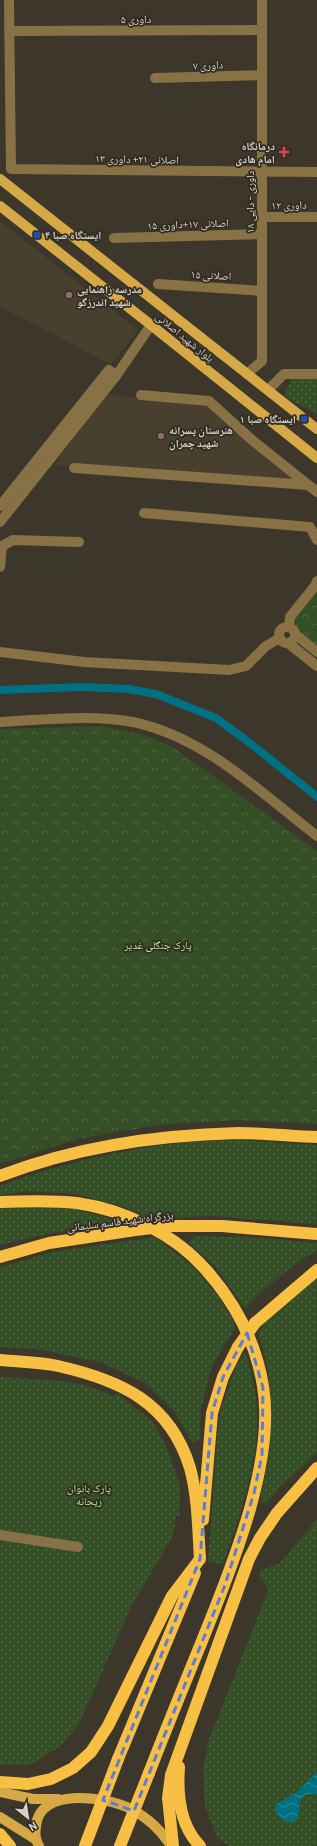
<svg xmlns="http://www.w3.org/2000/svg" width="317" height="1846" viewBox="0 0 317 1846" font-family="Barlow,'Noto Naskh Arabic',sans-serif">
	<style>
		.built { fill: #493f2e }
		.green { fill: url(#green-dots) }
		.forest { fill: url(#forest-crowns) }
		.water { fill: url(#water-waves) }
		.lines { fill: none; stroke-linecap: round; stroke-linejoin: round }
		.canal { stroke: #007083; stroke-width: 8 }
		.minor { stroke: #877145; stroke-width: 10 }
		.major { stroke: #d7a946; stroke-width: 10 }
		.highway { stroke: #f7bf43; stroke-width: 12 }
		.highway-bridge { stroke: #f7bf43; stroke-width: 12 }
		.marked { fill: none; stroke: #5e7cd3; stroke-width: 3; stroke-dasharray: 8 5; stroke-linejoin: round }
		.health-dot { fill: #e0444e; stroke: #322c21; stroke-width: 1.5 }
		.transit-dot { fill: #1a4fb4; stroke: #322c21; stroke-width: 1.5 }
		.education-dot { fill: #8d6e63; stroke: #322c21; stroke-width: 1.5 }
		.labels { text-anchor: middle; stroke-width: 3.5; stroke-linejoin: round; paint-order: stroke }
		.street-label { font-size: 11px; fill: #d6d2cb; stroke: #322c21 }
		.poi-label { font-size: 11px; font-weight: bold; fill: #d6d2cb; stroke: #322c21; text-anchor: start }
		.park-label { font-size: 11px; fill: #b1e595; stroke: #322c21 }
	</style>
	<defs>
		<pattern id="green-dots" width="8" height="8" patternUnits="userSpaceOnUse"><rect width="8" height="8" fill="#344e26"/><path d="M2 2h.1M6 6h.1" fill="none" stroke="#516744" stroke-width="1.8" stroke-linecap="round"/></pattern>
		<pattern id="forest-crowns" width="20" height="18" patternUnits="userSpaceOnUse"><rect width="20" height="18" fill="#344e26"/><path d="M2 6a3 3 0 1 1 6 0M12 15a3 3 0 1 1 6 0" fill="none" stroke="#516744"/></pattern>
		<pattern id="water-waves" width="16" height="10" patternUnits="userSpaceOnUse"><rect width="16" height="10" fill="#007083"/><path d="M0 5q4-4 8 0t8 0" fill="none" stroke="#318a99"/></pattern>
	</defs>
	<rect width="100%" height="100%" fill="#3c362b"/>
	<g class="built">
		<path d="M0,221L138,330L111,364L0,307Z"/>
		<path d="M105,394L208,406L302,480L54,465Z"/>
	</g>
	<g class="green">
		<path d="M293,377L317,378V415C306,406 295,404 284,395Z"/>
		<path d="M238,1140L317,1145V1224L211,1216L152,1219L125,1207L75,1194L30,1191L0,1195V1186C50,1167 110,1152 162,1145C187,1141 213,1141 238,1140Z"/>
		<path d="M27,1205L71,1208L123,1222C81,1226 41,1235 0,1245V1207Z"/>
		<path d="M195,1236L261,1238L317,1243V1250C291,1266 268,1284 247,1308L244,1307L214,1265L188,1242Z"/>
		<path d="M155,1237L196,1269L219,1297L236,1326L212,1366L201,1409L200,1440L192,1442L174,1411L145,1383L102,1363L44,1350L0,1347V1267L52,1252Z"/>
		<path d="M317,1277V1453L281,1486L266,1504L260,1500C274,1445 277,1388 258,1333L265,1322Z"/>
		<path d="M245,1352C249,1365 253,1378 255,1391C264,1451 242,1508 223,1564L208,1562L219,1414L236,1367Z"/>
		<path d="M0,1377C38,1380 80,1377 113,1397L117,1393L153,1422L167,1448L180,1485L179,1517L176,1516L173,1536L132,1605L79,1724L59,1747L30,1765H0Z"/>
		<path d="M317,1519V1846H229L217,1837L205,1807L203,1770L208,1742L267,1593L268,1587L259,1578L261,1570L280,1563Z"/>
	</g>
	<g class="forest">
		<path d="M317,590V647C304,636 295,633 295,615Z"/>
		<path d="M102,726L144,735L173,747L317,851V1124L240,1120L159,1125L78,1139L0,1164V729Z"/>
	</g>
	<path class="water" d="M317,1772V1794H307L301,1798C298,1807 301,1815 294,1822C286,1824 277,1817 275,1809L276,1804L296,1793Z"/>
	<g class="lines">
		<path class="canal" d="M0,690L83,687L128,689L156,694L216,718L250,743L317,797"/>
		<g class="minor">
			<path d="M9,0L11,169L317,172"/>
			<path d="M9,31L262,30"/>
			<path d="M155,78L262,75"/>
			<path d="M262,217H317"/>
			<path d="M114,238L262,234"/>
			<path d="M158,284L262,291"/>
			<path d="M247,374L262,361V0"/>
			<path d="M268,390L284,374H317"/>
			<path d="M141,395L209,401L252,440L317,492"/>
			<path d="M74,468L308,485"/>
			<path d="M0,506L109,370L116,376"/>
			<path d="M144,513L310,527L317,540"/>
			<path d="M0,522L116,376L151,325"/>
			<path d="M0,567L2,546L13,540L79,542"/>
			<path d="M289,627L290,617L315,586L317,581"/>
			<circle cx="287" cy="635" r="8"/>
			<path d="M295,634L317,652"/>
			<path d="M288,643L317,666"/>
			<path d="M0,652L84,662L229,670L246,666L266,646L280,638"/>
			<path d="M0,722C43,720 90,714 133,722C205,737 261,793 317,836"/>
			<path d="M0,1535L78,1547"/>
		</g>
		<g class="major">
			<path d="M0,179L317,429"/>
			<path d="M0,206L151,325L317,458"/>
			<path d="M0,1792L33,1799H58"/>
			<path d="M0,1817L35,1839"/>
			<path d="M39,1846C35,1839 35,1834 36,1826C40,1786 107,1797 131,1809C148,1818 161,1830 171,1846"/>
		</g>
		<g class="highway">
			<path d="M0,1176C75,1147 158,1135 238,1133C264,1133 291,1136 317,1137"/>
			<path d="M0,1202C25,1201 52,1200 77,1203C125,1210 175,1234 207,1271C236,1304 256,1343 263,1386C276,1463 230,1571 202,1641C184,1685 166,1729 149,1773"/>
			<path d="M170,1226H222L317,1234"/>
			<path d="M0,1257L49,1243L135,1230"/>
			<path d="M255,1323L317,1270"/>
			<path d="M0,1360C19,1362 39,1362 58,1366C120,1380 170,1402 190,1468C198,1497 198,1529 200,1559L172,1596L108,1726L91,1752L73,1768L51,1779L28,1784L0,1782"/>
			<path d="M203,1520L212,1413L223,1377L238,1347"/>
			<path d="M118,1759L195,1573"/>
			<path d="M179,1767C177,1794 180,1826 200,1846"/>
			<path d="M0,1834L10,1846"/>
			<path d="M173,1846L168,1798L171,1775L249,1559L260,1538L277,1513L317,1468"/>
		</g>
		<g class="highway-bridge">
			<path d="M135,1230L170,1226"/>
			<path d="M238,1347L255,1323"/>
			<path d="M85,1846L118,1759"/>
			<path d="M120,1846L149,1773"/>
		</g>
	</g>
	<path class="marked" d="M247,1333L263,1388L262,1455L254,1493L225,1585L134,1811L103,1800L200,1559L212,1413L223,1377Z"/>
	<path class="health-dot" d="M282 146h4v4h4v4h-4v4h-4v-4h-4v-4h4z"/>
	<g class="transit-dot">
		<rect x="33" y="231" width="8" height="8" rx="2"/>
		<rect x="300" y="415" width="8" height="8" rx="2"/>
	</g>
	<g class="education-dot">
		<circle cx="69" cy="295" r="4"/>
		<circle cx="161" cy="436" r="4"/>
	</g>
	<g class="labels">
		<g class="street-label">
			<text x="136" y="23">داوری ۵</text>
			<text transform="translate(208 65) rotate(-2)" y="4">داوری ۷</text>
			<text transform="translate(137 159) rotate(1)" y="4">اصلانی ۲۱+ داوری ۱۳</text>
			<text transform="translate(250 202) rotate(-90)" y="4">داوری - دایی ۱۸</text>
			<text transform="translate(289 205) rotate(-1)" y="4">داوری ۱۲</text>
			<text transform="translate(188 224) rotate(-2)" y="4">اصلانی ۱۷+داوری ۱۵</text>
			<text transform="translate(211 275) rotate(3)" y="4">اصلانی ۱۵</text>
			<text transform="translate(185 337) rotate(39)" y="4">بلوار شهید اصلانی</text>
			<text transform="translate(120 1221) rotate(-7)" y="4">بزرگراه شهید قاسم سلیمانی</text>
		</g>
		<g class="poi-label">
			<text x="275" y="150" text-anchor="end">درمانگاه<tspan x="275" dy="13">امام هادی</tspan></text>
			<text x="45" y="239">ایستگاه صبا ۴</text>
			<text x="77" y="293">مدرسه راهنمایی<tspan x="77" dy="13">شهید اندرزگو</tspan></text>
			<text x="296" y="423" text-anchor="end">ایستگاه صبا ۱</text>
			<text x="169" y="434">هنرستان پسرانه<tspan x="169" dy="13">شهید چمران</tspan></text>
		</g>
		<g class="park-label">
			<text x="158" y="949">پارک جنگلی غدیر</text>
			<text x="89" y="1492">پارک بانوان<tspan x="89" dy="13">ریحانه</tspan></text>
		</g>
	</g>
	<g transform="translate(28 1818) rotate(150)" stroke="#322c21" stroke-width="3" paint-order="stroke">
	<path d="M0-3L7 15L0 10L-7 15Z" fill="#d6d2cb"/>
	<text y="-6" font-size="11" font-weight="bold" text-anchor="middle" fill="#d6d2cb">N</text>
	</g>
</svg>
